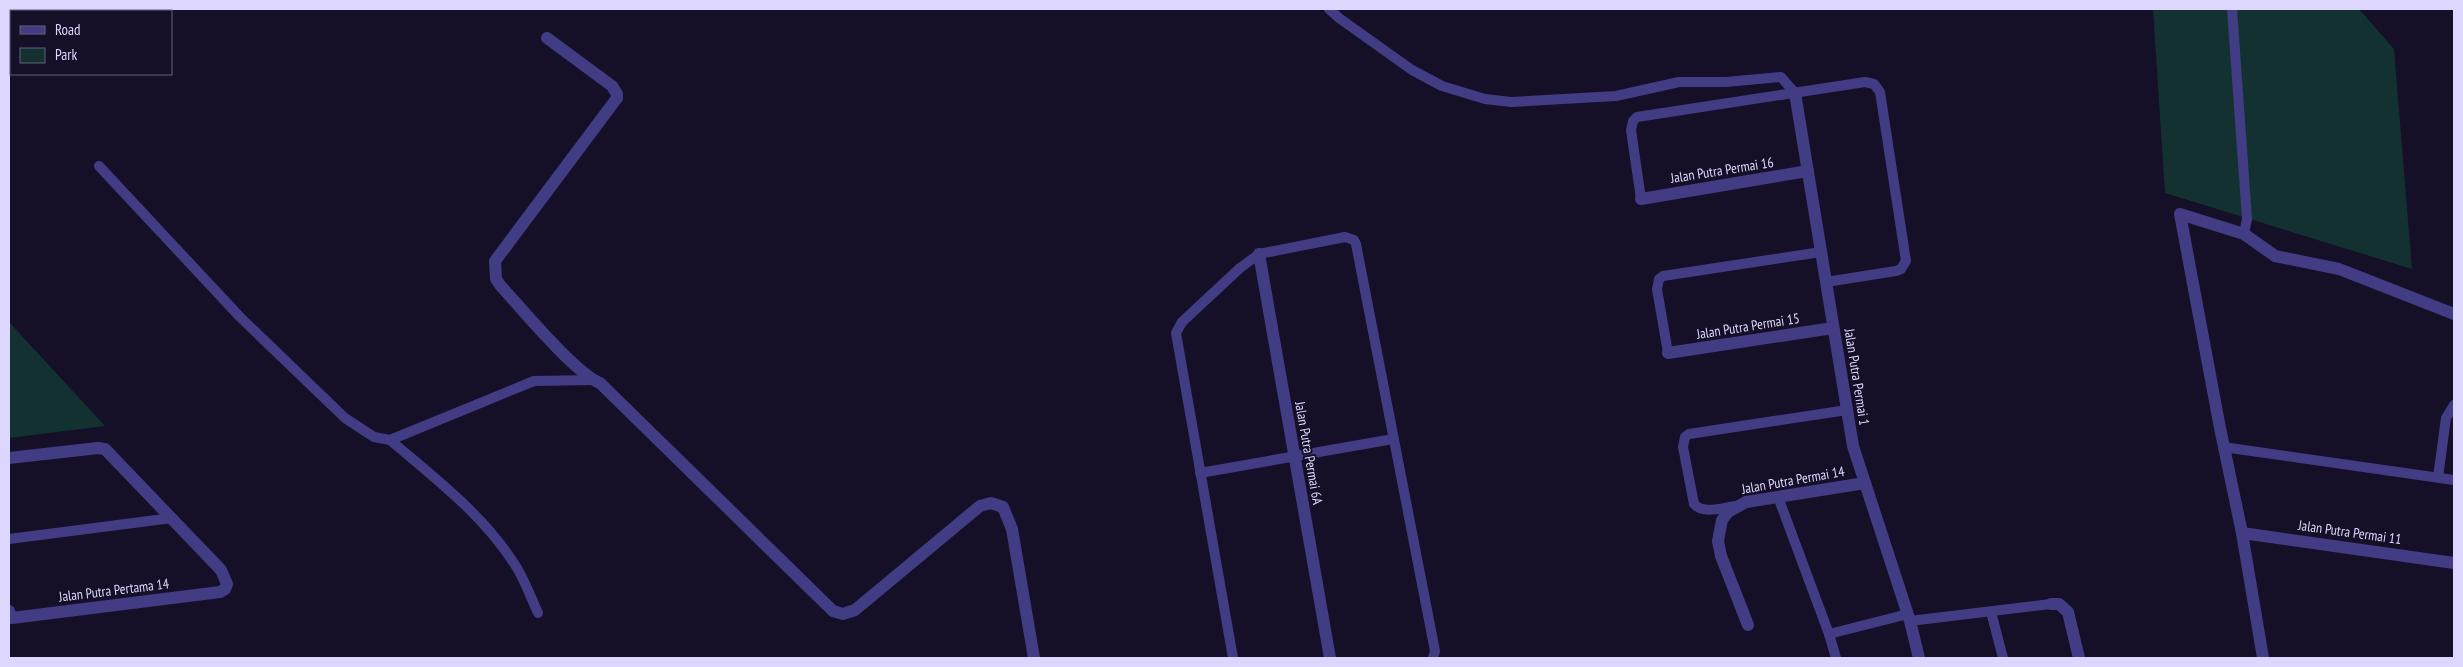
<svg xmlns="http://www.w3.org/2000/svg" width="2463" height="667" viewBox="0 0 2463 667" font-family="'PT Sans Narrow',sans-serif">
	<style>
		.green { fill: #133131 }
		.lines { fill: none; stroke-linecap: round; stroke-linejoin: round }
		.river { stroke: #0d2149; stroke-width: 31 }
		.lane { stroke: #423c85; stroke-width: 10 }
		.street { stroke: #423c85; stroke-width: 12 }
		.labels { text-anchor: middle; stroke-width: 4; stroke-linejoin: round; paint-order: stroke }
		.street-label { font-size: 14px; fill: #ddd7fe; stroke: #151027 }
	</style>
	<rect width="100%" height="100%" fill="#151027"/>
	<g class="green">
		<path d="M2153,9H2359L2394,49L2412,269L2165,193Z"/>
		<path d="M9,322L105,426L9,438Z"/>
	</g>
	<g class="lines">
		<g class="river">
			<path d="M83,11L88,9"/>
			<path d="M9,56L11,54"/>
		</g>
		<g class="lane">
			<path d="M1329,9L1339,18L1412,70L1442,86L1485,99L1511,102L1616,96L1679,82H1726L1781,77L1795,93"/>
			<path d="M2232,9L2247,219L2244,234"/>
			<path d="M99,166L240,317L345,418L374,437L390,440L534,381L592,380"/>
			<path d="M1641,199L1631,130L1633,121L1637,117L1865,82L1874,84L1880,92L1906,261L1901,269L1896,271L1826,282"/>
			<path d="M1668,353L1657,289L1659,279L1663,276L1821,252"/>
			<path d="M390,440C436,479 485,516 517,568C525,581 531,598 538,613"/>
			<path d="M2223,447L2454,480"/>
			<path d="M1200,473L1393,439"/>
			<path d="M2438,477L2446,418L2454,405"/>
			<path d="M1778,497L1829,634L1836,658"/>
			<path d="M1736,506C1724,507 1704,515 1694,504L1683,447L1685,437L1689,434L1847,410"/>
			<path d="M9,539L172,518"/>
			<path d="M1991,612L2003,658"/>
			<path d="M1910,621L2051,604"/>
			<path d="M1829,634L1908,614"/>
			<path d="M1233,658L1176,333L1182,322L1240,268L1259,254L1345,237L1354,240L1356,244L1435,651L1433,658"/>
		</g>
		<g class="street">
			<path d="M547,38L612,86L617,94V98L495,261L496,279L500,285C520,307 576,374 600,383L833,611L843,614L855,610L980,506L991,503L1003,507L1012,529L1034,658"/>
			<path d="M1795,93L1853,446L1910,621L1919,658"/>
			<path d="M1641,199L1808,171"/>
			<path d="M1259,254L1330,658"/>
			<path d="M1668,353L1833,328"/>
			<path d="M9,458L98,448L105,449L221,570L227,584L225,589L220,592L12,618L9,611"/>
			<path d="M2242,533L2454,563"/>
			<path d="M2051,604H2059L2068,612L2079,658"/>
			<path d="M1748,625L1721,556L1718,541L1722,520L1728,512L1746,502L1865,483"/>
			<path d="M2263,658L2242,533L2220,428L2180,214L2244,234L2275,256L2339,269L2454,314"/>
		</g>
	</g>
	<g class="labels">
		<g class="street-label">
			<text transform="translate(1722 170) rotate(-9)" y="5">Jalan Putra Permai 16</text>
			<text transform="translate(1748 326) rotate(-9)" y="5">Jalan Putra Permai 15</text>
			<text transform="translate(1857 377) rotate(81)" y="5">Jalan Putra Permai 1</text>
			<text transform="translate(1309 453) rotate(80)" y="5">Jalan Putra Permai 6A</text>
			<text transform="translate(1793 480) rotate(-10)" y="5">Jalan Putra Permai 14</text>
			<text transform="translate(2350 532) rotate(8)" y="5">Jalan Putra Permai 11</text>
			<text transform="translate(114 590) rotate(-7)" y="5">Jalan Putra Pertama 14</text>
		</g>
	</g>
	<rect width="2463" height="667" fill="none" stroke="#ddd7fe" stroke-width="20"/>
	<rect x="10" y="10" width="162" height="65" fill="#151027" stroke="#65607d"/>
	<rect x="20" y="26" width="25" height="8" fill="#423c85" stroke="#65607d"/>
	<text x="55" y="35" font-size="15" fill="#ddd7fe">Road</text>
	<rect x="20" y="48" width="25" height="15" fill="#133131" stroke="#65607d"/>
	<text x="55" y="60" font-size="15" fill="#ddd7fe">Park</text>
</svg>
